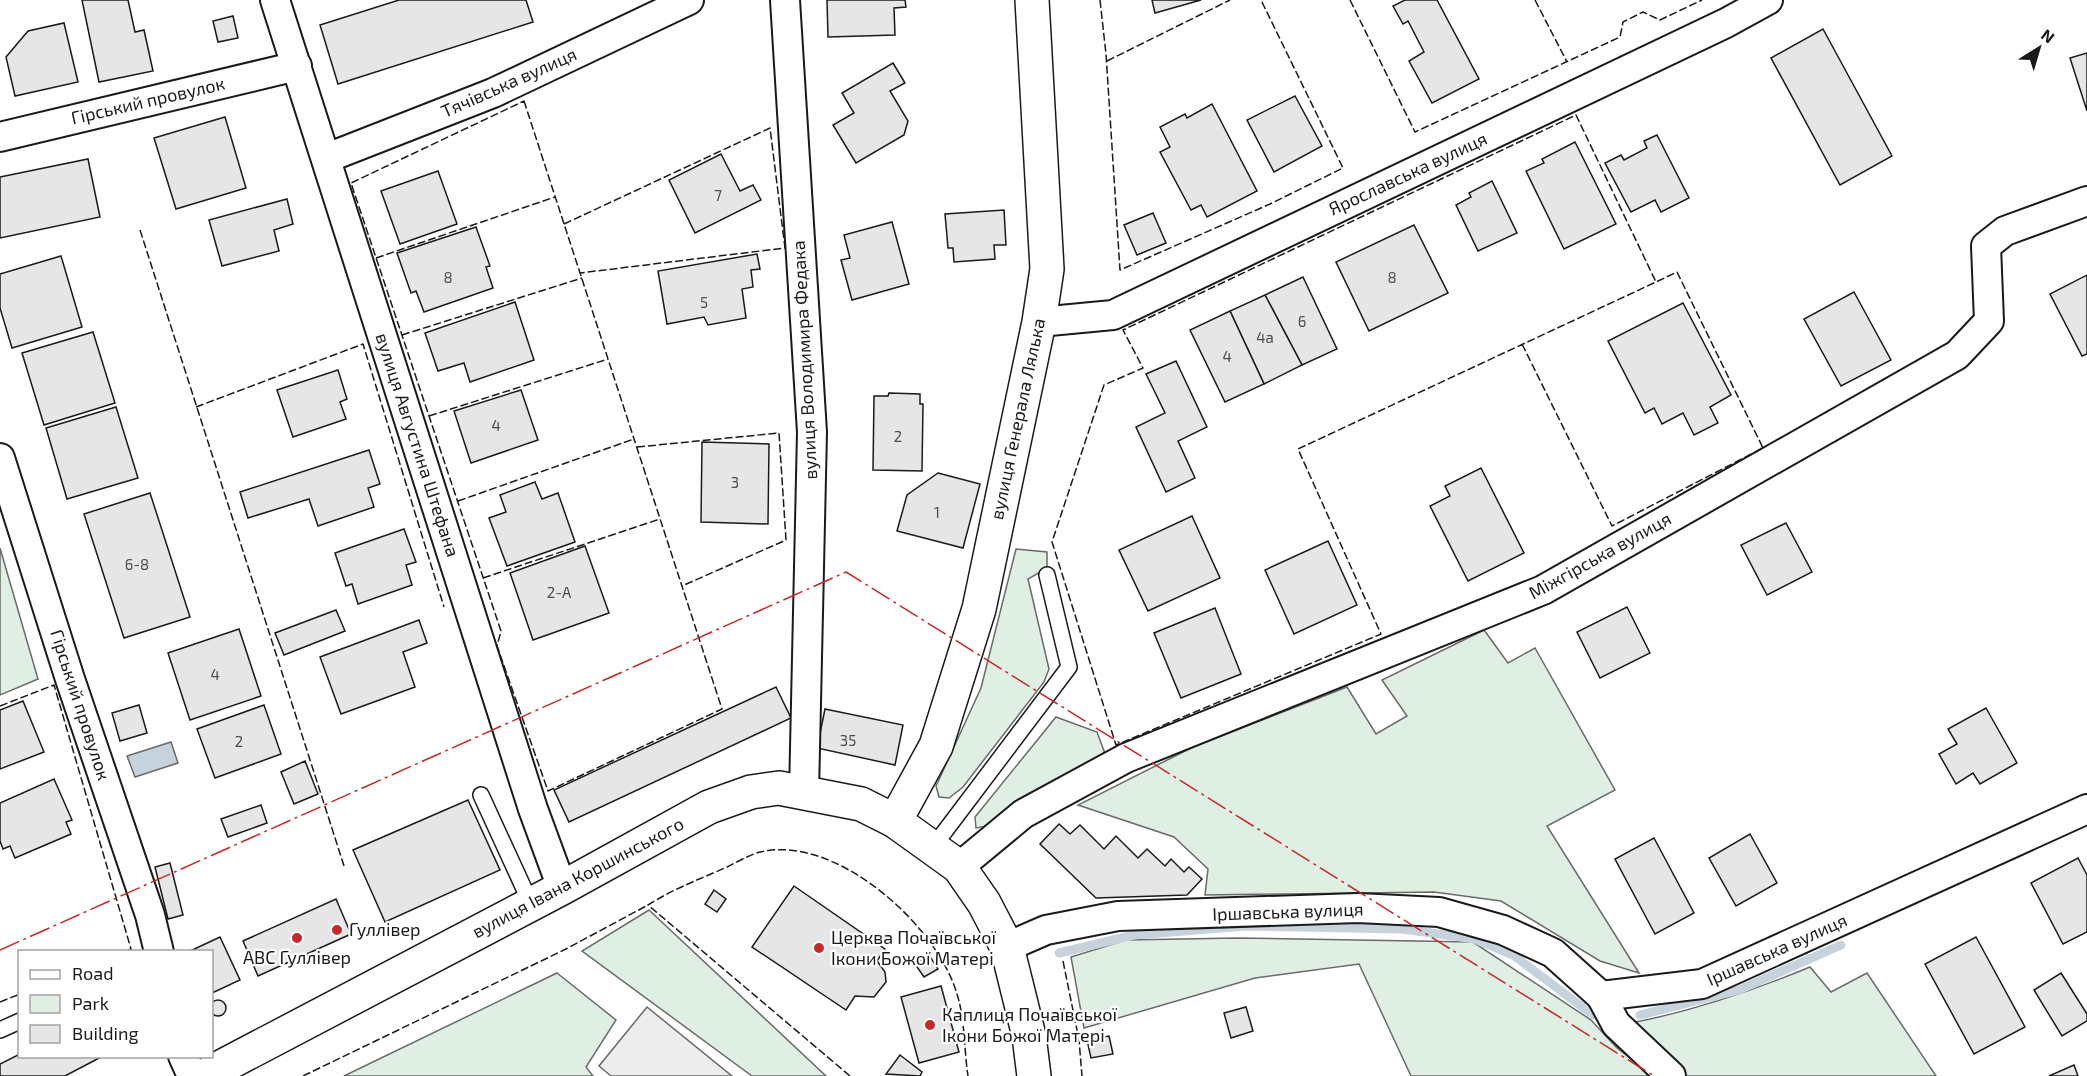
<svg xmlns="http://www.w3.org/2000/svg" width="2087" height="1076" viewBox="0 0 2087 1076" font-family="'Exo 2',sans-serif">
	<style>
		.green { fill: #e0efe3; stroke: #6a6a6a; stroke-width: 1.5 }
		.parking { fill: #ededed; stroke: #6a6a6a; stroke-width: 1.5 }
		.water { fill: #c6d2dc; stroke: #6a6a6a; stroke-width: 1.5 }
		.lines { fill: none; stroke-linecap: round; stroke-linejoin: round }
		.stream { stroke: #c6d2dc; stroke-width: 9 }
		.building { fill: #e6e6e6; stroke: #1a1a1a; stroke-width: 1.5 }
		.lane-casing { stroke: #1a1a1a; stroke-width: 18 }
		.street-casing { stroke: #1a1a1a; stroke-width: 32 }
		.secondary-casing { stroke: #1a1a1a; stroke-width: 36 }
		.lane { stroke: #fff; stroke-width: 15 }
		.street { stroke: #fff; stroke-width: 28 }
		.secondary { stroke: #fff; stroke-width: 33 }
		.fence { stroke: #1a1a1a; stroke-width: 1.5; stroke-dasharray: 8 3; stroke-linecap: butt }
		.power { stroke: #c62828; stroke-width: 1.5; stroke-dasharray: 21 4.5 3 4.5; stroke-linecap: butt }
		.poi-dot { fill: #c62828; stroke: #fff; stroke-width: 2 }
		.labels { text-anchor: middle; stroke-width: 4.5; stroke-linejoin: round; paint-order: stroke }
		.number-label { font-size: 15px; fill: #4d4d4d }
		.street-label { font-size: 18px; fill: #1a1a1a; stroke: #fff }
		.poi-label { font-size: 18px; fill: #1a1a1a; stroke: #fff; text-anchor: start }
	</style>
	<rect width="100%" height="100%" fill="#fff"/>
	<g class="green">
		<path d="M0,548L38,679L0,695Z"/>
		<path d="M1016,549L1047,552V568L1028,579L1049,669L1044,682L963,787L949,798L939,797L936,786L981,688Z"/>
		<path d="M1484,630L1508,663L1535,648L1615,790L1547,826L1639,973L1600,961L1501,901L1434,892L1205,895L1208,869L1174,837L1078,805L1195,746L1347,687L1376,734L1407,716L1382,680Z"/>
		<path d="M1056,717L1097,732L1107,759L994,825L976,828L975,817Z"/>
		<path d="M649,910L826,1076H752L582,951Z"/>
		<path d="M1237,938L1473,942L1591,1020L1617,1048L1654,1076H1411L1359,964L1255,978L1084,1028L1071,957L1126,940Z"/>
		<path d="M1810,967L1831,992L1867,973L1936,1076H1687L1673,1067L1631,1023C1693,1011 1752,991 1810,967Z"/>
		<path d="M557,973L616,1020L586,1067L593,1076H344Z"/>
	</g>
	<path class="parking" d="M647,1007L732,1076H611L599,1066Z"/>
	<path class="water" d="M171,742L178,763L135,777L127,756Z"/>
	<g class="lines">
		<g class="stream">
			<path d="M1059,953L1134,935L1246,926L1402,929L1475,939L1513,955L1593,1015"/>
			<path d="M1640,1015L1739,990L1841,945"/>
		</g>
	</g>
	<g class="building">
		<path d="M82,0H128L135,32L144,30L153,71L99,82Z"/>
		<path d="M399,0H526L533,22L338,84L320,25Z"/>
		<path d="M827,0H905L906,7L894,8L895,35L828,37Z"/>
		<path d="M1152,0H1201L1155,13Z"/>
		<path d="M1405,0H1437L1479,79L1432,103L1409,61L1424,52L1408,21L1403,24L1393,6Z"/>
		<path d="M233,16L238,38L218,42L213,21Z"/>
		<path d="M64,23L78,82L15,96L6,57L28,31Z"/>
		<path d="M1823,29L1892,156L1840,185L1771,58Z"/>
		<path d="M2087,53V111L2070,58Z"/>
		<path d="M893,63L905,83L890,91L908,121L904,135L856,163L833,125L854,113L842,93Z"/>
		<path d="M1295,96L1322,146L1274,172L1247,120Z"/>
		<path d="M1212,104L1257,191L1207,217L1201,205L1191,210L1160,152L1170,147L1160,127L1185,114L1187,118Z"/>
		<path d="M225,117L246,188L176,209L154,138Z"/>
		<path d="M1657,135L1689,198L1661,212L1655,200L1631,212L1605,163L1621,155L1624,160L1647,148L1644,141Z"/>
		<path d="M1575,142L1616,224L1564,249L1526,171L1544,163L1542,159Z"/>
		<path d="M721,154L740,191L753,185L761,200L695,233L669,180Z"/>
		<path d="M88,159L100,217L0,238V177Z"/>
		<path d="M438,171L457,224L400,244L381,191Z"/>
		<path d="M1492,181L1517,233L1478,251L1456,205L1471,197L1469,193Z"/>
		<path d="M287,199L293,224L274,230L279,251L222,266L209,220Z"/>
		<path d="M1004,210L1006,245H994L995,259L954,262L953,248H948L945,214Z"/>
		<path d="M1153,213L1166,243L1137,255L1124,225Z"/>
		<path d="M892,222L909,284L852,300L841,260L850,258L844,235Z"/>
		<path d="M1414,225L1448,293L1369,331L1336,262Z"/>
		<path d="M476,227L490,266L486,267L493,288L424,312L416,291L411,293L397,253Z"/>
		<path d="M757,254L760,269L751,270L753,287L742,289L746,318L708,325L704,317L667,324L658,271Z"/>
		<path d="M61,256L82,327L12,348L0,308V274Z"/>
		<path d="M2087,275V354L2082,356L2050,294Z"/>
		<path d="M1303,277L1337,349L1302,365L1265,295Z"/>
		<path d="M1854,292L1891,360L1841,386L1804,319Z"/>
		<path d="M1265,295L1302,365L1264,384L1230,311Z"/>
		<path d="M515,302L534,360L470,382L464,363L438,371L425,333Z"/>
		<path d="M1683,303L1731,395L1710,407L1718,423L1694,435L1683,413L1662,424L1654,408L1645,413L1608,341Z"/>
		<path d="M1230,311L1264,384L1225,402L1190,330Z"/>
		<path d="M93,332L115,403L44,425L22,353Z"/>
		<path d="M1176,361L1207,427L1178,441L1195,478L1166,492L1136,427L1165,413L1146,374Z"/>
		<path d="M338,370L347,399L340,402L346,419L293,437L277,390Z"/>
		<path d="M521,390L538,440L471,463L454,411Z"/>
		<path d="M889,393L920,394V404H923L922,471L873,470L874,396H888Z"/>
		<path d="M116,407L138,478L67,499L46,428Z"/>
		<path d="M702,442L769,444L768,524L701,522Z"/>
		<path d="M369,450L380,484L368,488L374,507L318,526L309,499L248,518L240,492Z"/>
		<path d="M1481,468L1524,553L1468,581L1430,506L1450,496L1445,486Z"/>
		<path d="M938,473L980,484L963,548L897,531L907,495Z"/>
		<path d="M535,482L542,499L558,493L575,542L507,566L489,518L506,512L500,495Z"/>
		<path d="M150,493L190,617L124,638L84,514Z"/>
		<path d="M1192,516L1220,578L1148,611L1119,550Z"/>
		<path d="M1786,523L1812,572L1767,595L1741,545Z"/>
		<path d="M404,529L416,562L406,565L412,585L358,604L352,584L346,586L335,553Z"/>
		<path d="M1328,541L1357,605L1294,634L1265,570Z"/>
		<path d="M585,546L609,613L533,640L510,573Z"/>
		<path d="M1627,607L1650,653L1600,678L1577,632Z"/>
		<path d="M1215,608L1241,674L1181,698L1154,633Z"/>
		<path d="M336,610L345,631L284,655L275,633Z"/>
		<path d="M419,620L427,643L403,652L415,687L341,714L320,657Z"/>
		<path d="M239,629L261,696L190,720L168,653Z"/>
		<path d="M776,687L791,718L569,822L554,790Z"/>
		<path d="M23,701L44,752L0,769V710Z"/>
		<path d="M139,705L147,733L120,741L112,713Z"/>
		<path d="M264,705L281,754L215,778L197,729Z"/>
		<path d="M1986,708L2017,763L1980,784L1973,773L1956,784L1939,754L1957,744L1948,729Z"/>
		<path d="M825,709L903,725L895,765L817,748Z"/>
		<path d="M305,761L318,794L294,804L281,772Z"/>
		<path d="M54,779L72,820L66,822L71,834L15,858L10,846L3,849L0,841V803Z"/>
		<path d="M468,800L500,870L385,922L353,850Z"/>
		<path d="M261,805L267,823L228,837L221,819Z"/>
		<path d="M1059,824L1070,834L1080,825L1104,849L1116,836L1138,858L1147,849L1165,866L1171,859L1184,872L1189,867L1202,879L1187,895L1096,898L1040,844Z"/>
		<path d="M1750,834L1777,883L1736,906L1709,858Z"/>
		<path d="M1654,838L1694,913L1655,934L1615,859Z"/>
		<path d="M2078,858L2087,875V932L2063,944L2031,883Z"/>
		<path d="M170,863L183,915L168,919L155,867Z"/>
		<path d="M794,886L885,949L877,961L885,972L886,982L874,997L855,996L846,1010L752,947Z"/>
		<path d="M714,890L726,899L717,912L705,904Z"/>
		<path d="M336,899L351,934L258,976L243,941Z"/>
		<path d="M220,937L240,980L212,993V952H188Z"/>
		<path d="M1976,937L2025,1027L1974,1054L1925,964Z"/>
		<path d="M929,955L938,969L924,977L915,964Z"/>
		<path d="M2061,973L2087,1014V1021L2062,1036L2034,990Z"/>
		<path d="M941,986L959,1052L919,1063L901,997Z"/>
		<circle cx="218" cy="1008" r="8"/>
		<path d="M1246,1007L1253,1031L1231,1038L1224,1013Z"/>
		<path d="M1109,1036L1113,1054L1091,1058L1087,1040Z"/>
		<path d="M20,1054V1056H103L65,1076H0V1064Z"/>
		<path d="M900,1055L922,1072L920,1076L886,1074Z"/>
		<path d="M2074,1065L2078,1076H2049Z"/>
	</g>
	<g class="lines">
		<g class="lane-casing">
			<g id="lane">
				<path d="M481,795L531,904"/>
				<path d="M933,847L1069,667L1047,575"/>
				<path d="M0,1030L20,1021"/>
			</g>
		</g>
		<g class="street-casing">
			<g id="street">
				<path d="M275,0L533,809L562,888"/>
				<path d="M785,0L812,432L804,793"/>
				<path d="M0,137L297,66"/>
				<path d="M327,158L493,93L689,0"/>
				<path d="M1039,322L1113,315L1726,23L1768,0"/>
				<path d="M0,458L70,679L150,915L159,952"/>
				<path d="M959,867L1023,814L1126,758L1543,590L1957,355L1989,321L1986,246L2005,231L2087,201"/>
				<path d="M1007,947L1046,930L1118,916L1358,908L1439,912L1503,930L1553,953L1601,996L1702,984L2087,809"/>
				<path d="M1601,996L1616,1024L1671,1076"/>
				<path d="M183,1056L192,1076"/>
			</g>
		</g>
		<g class="secondary-casing">
			<g id="secondary">
				<path d="M895,821L936,746L979,609L1039,322L1047,269L1032,0"/>
				<path d="M204,1076L562,888L709,807L751,792L779,788L861,804L895,821L959,867L984,903L1007,947L1029,1036L1034,1076"/>
			</g>
		</g>
		<use href="#lane" class="lane"/>
		<use href="#street" class="street"/>
		<use href="#secondary" class="secondary"/>
		<g class="fence">
			<path d="M1100,0L1106,54L1120,270L1270,204L1343,168L1261,0"/>
			<path d="M1350,0L1415,132L1620,37L1623,22L1643,12L1660,20L1702,0"/>
			<path d="M1535,0L1567,62"/>
			<path d="M1107,61L1230,0"/>
			<path d="M524,101L722,709L548,791L497,646L501,631L351,183Z"/>
			<path d="M564,224L770,128L785,248L580,273"/>
			<path d="M140,230L345,869"/>
			<path d="M376,258L555,197"/>
			<path d="M402,335L582,278"/>
			<path d="M1522,344L1612,526L1763,448L1677,272L1656,282L1298,449L1381,634L1116,745L1052,542L1104,385L1143,368L1123,330L1576,115L1656,282"/>
			<path d="M196,407L363,344L444,607"/>
			<path d="M429,416L608,359"/>
			<path d="M637,447L779,433L786,540L682,586"/>
			<path d="M458,501L634,439"/>
			<path d="M483,578L660,519"/>
			<path d="M0,706L54,685L131,949L125,952"/>
			<path d="M1063,961L1079,1040L1082,1076"/>
			<path d="M0,1002L20,994"/>
			<path d="M303,1076L566,949L648,905"/>
			<path d="M850,1076L648,905C673,889 700,879 727,867C737,862 749,855 760,852C836,834 937,925 957,994C965,1019 964,1050 968,1076"/>
		</g>
		<path class="power" d="M0,950L846,572L1654,1076"/>
	</g>
	<g class="poi-dot">
		<circle cx="337" cy="930" r="6"/>
		<circle cx="297" cy="938" r="6"/>
		<circle cx="819" cy="948" r="6"/>
		<circle cx="930" cy="1025" r="6"/>
	</g>
	<g class="labels">
		<g class="number-label">
			<text x="718" y="201">7</text>
			<text x="448" y="283">8</text>
			<text x="1392" y="283">8</text>
			<text x="704" y="308">5</text>
			<text x="1302" y="327">6</text>
			<text x="1265" y="343">4а</text>
			<text x="1227" y="362">4</text>
			<text x="496" y="431">4</text>
			<text x="898" y="442">2</text>
			<text x="735" y="488">3</text>
			<text x="937" y="518">1</text>
			<text x="137" y="570">6-8</text>
			<text x="559" y="598">2-А</text>
			<text x="215" y="680">4</text>
			<text x="848" y="746">35</text>
			<text x="239" y="747">2</text>
		</g>
		<g class="street-label">
			<text transform="translate(509 83) rotate(-24)" y="6">Тячівська вулиця</text>
			<text transform="translate(148 101) rotate(-13)" y="6">Гірський провулок</text>
			<text transform="translate(1408 174) rotate(-25)" y="6">Ярославська вулиця</text>
			<text transform="translate(805 360) rotate(-93)" y="6">вулиця Володимира Федака</text>
			<text transform="translate(1018 419) rotate(-78)" y="6">вулиця Генерала Лялька</text>
			<text transform="translate(417 445) rotate(72)" y="6">вулиця Августина Штефана</text>
			<text transform="translate(1600 556) rotate(-29)" y="6">Міжгірська вулиця</text>
			<text transform="translate(80 705) rotate(72)" y="6">Гірський провулок</text>
			<text transform="translate(578 878) rotate(-28)" y="6">вулиця Івана Коршинського</text>
			<text transform="translate(1288 912) rotate(-2)" y="6">Іршавська вулиця</text>
			<text transform="translate(1777 950) rotate(-24)" y="6">Іршавська вулиця</text>
		</g>
		<g class="poi-label">
			<text x="349" y="936">Гуллівер</text>
			<text x="831" y="944">Церква Почаївської<tspan x="831" dy="21">Ікони Божої Матері</tspan></text>
			<text x="297" y="964" text-anchor="middle">АВС Гуллівер</text>
			<text x="942" y="1021">Каплиця Почаївської<tspan x="942" dy="21">Ікони Божої Матері</tspan></text>
		</g>
	</g>
	<rect x="18" y="950" width="195" height="108" fill="#ffffff" stroke="#a3a3a3" stroke-width="1.5"/>
	<rect x="30" y="970" width="30" height="9" fill="#ffffff" stroke="#a3a3a3" stroke-width="1.5"/>
	<text x="72" y="980" font-size="18" fill="#1a1a1a">Road</text>
	<rect x="30" y="995" width="30" height="18" fill="#e0efe3" stroke="#a3a3a3" stroke-width="1.5"/>
	<text x="72" y="1010" font-size="18" fill="#1a1a1a">Park</text>
	<rect x="30" y="1025" width="30" height="18" fill="#e6e6e6" stroke="#a3a3a3" stroke-width="1.5"/>
	<text x="72" y="1040" font-size="18" fill="#1a1a1a">Building</text>
	<g transform="translate(2039 48) rotate(37)" stroke="#ffffff" stroke-width="4.5" paint-order="stroke">
	<path d="M0-4.5L10 22L0 15L-10 22Z" fill="#1a1a1a"/>
	<text y="-9" font-size="16" font-weight="bold" text-anchor="middle" fill="#1a1a1a">N</text>
	</g>
</svg>
